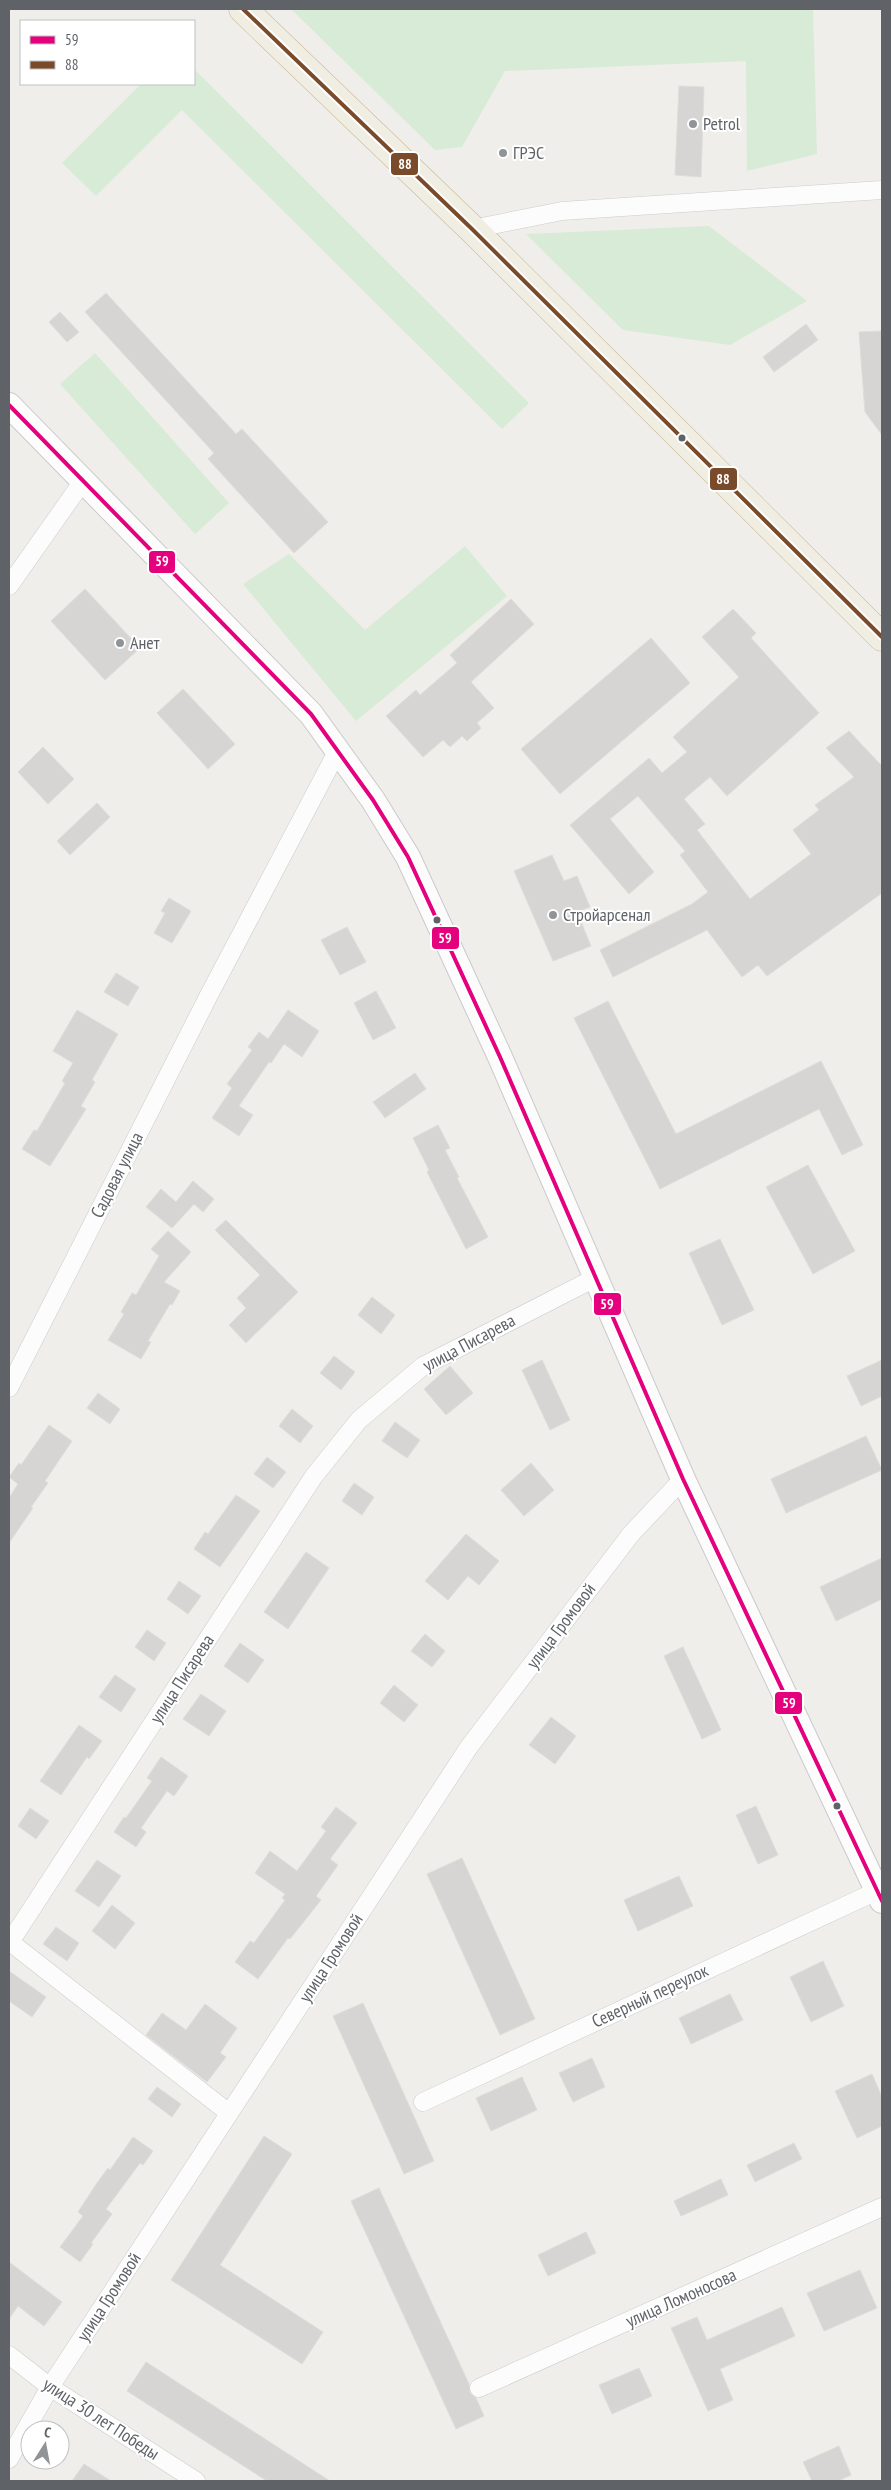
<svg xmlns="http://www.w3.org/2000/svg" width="891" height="2490" viewBox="0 0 891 2490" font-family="'PT Sans Narrow',sans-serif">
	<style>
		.green { fill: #d8ebd6 }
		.building { fill: #d6d5d3; stroke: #deddd9 }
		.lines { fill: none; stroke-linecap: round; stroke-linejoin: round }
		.street-casing { stroke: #cbcccc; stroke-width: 19 }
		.secondary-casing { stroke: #cacacb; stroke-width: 26 }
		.highway-casing { stroke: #c8b996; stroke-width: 29 }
		.street { stroke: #fdfcfc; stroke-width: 18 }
		.secondary { stroke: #fdfcfc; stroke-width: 24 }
		.highway { stroke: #f0ede3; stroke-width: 28 }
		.bus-1-casing { stroke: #fff; stroke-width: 8 }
		.bus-2-casing { stroke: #fff; stroke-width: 8 }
		.bus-1 { stroke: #e5007d; stroke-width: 4 }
		.bus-2 { stroke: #7a4b2a; stroke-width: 4 }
		.poi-dot { fill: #919496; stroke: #fff; stroke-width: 2 }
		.bus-dot { fill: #5f6368; stroke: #fff; stroke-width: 2 }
		.labels { text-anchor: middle; stroke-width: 4; stroke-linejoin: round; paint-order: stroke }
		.poi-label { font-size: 18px; fill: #5f6368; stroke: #fff; text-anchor: start }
		.street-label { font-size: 18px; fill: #5f6368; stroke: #fff }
		.line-badge { stroke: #fff; stroke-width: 2 }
		.badge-label { font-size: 14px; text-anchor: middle; font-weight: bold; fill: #fff }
	</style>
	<rect width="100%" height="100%" fill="#efeeea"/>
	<g class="green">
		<path d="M291,9H813L817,154L747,171L746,61L505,71L462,147L435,150Z"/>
		<path d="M194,69L529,403L502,429L182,110L96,196L62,163L141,84H194Z"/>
		<path d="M709,226L807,301L730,345L623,330L526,234Z"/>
		<path d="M95,353L229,503L195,534L60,384Z"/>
		<path d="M465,546L507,596L356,721L243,584L289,554L365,630Z"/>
	</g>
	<g class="building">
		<path d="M679,86L704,87L701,177L675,175Z"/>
		<path d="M106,293L236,434L242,429L328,522L294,553L208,459L214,453L85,312Z"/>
		<path d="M60,312L79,332L67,342L49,322Z"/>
		<path d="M806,324L818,340L774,372L763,357Z"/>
		<path d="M882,331V435L865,412L859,332Z"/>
		<path d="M85,589L140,648L105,680L51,621Z"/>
		<path d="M511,599L534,624L471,682L494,708L477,723L481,728L467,741L462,736L450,747L443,740L423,757L386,716L416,690L420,695L457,663L450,655Z"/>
		<path d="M733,609L756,633L751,638L819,713L727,796L710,777L684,799L705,824L697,830L750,899L811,854L793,830L819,810L815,805L854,777L826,748L849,731L882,766V893L767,976L758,965L742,977L707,930L613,977L600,950L692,904L708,892L680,855L685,851L638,796L610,819L654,872L629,894L570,825L649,758L662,773L687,752L673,737L739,677L702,637Z"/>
		<path d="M651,638L690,683L560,794L521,749Z"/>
		<path d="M183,689L235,744L208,769L157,713Z"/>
		<path d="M43,747L74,779L48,804L18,772Z"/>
		<path d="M97,803L110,817L70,855L57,841Z"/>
		<path d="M552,855L564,881L577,876L590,907L577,912L591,946L553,961L514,871Z"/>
		<path d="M169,898L191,911L172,943L154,933L165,913L161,911Z"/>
		<path d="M347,927L366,962L340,975L321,940Z"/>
		<path d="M116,973L139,987L128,1006L104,992Z"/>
		<path d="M376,991L396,1028L373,1040L354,1003Z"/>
		<path d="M608,1001L676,1134L821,1061L863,1145L842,1155L819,1109L660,1189L574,1018Z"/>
		<path d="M77,1010L118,1034L92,1080L95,1082L81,1106L86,1109L50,1166L22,1149L34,1130L37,1131L65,1083L62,1081L73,1063L53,1051Z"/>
		<path d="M288,1010L319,1031L302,1057L284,1044L271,1063L269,1062L239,1106L253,1115L239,1136L212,1118L232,1088L227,1084L252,1050L248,1047L259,1032L268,1039Z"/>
		<path d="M415,1073L426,1089L385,1118L373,1102Z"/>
		<path d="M438,1125L450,1148L445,1150L459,1177L457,1178L488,1237L466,1249L427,1172L429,1170L413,1138Z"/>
		<path d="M808,1165L855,1251L813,1274L766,1187Z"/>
		<path d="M193,1181L214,1199L203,1212L194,1204L172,1228L146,1207L161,1189L176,1202Z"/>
		<path d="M226,1220L298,1292L246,1343L229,1325L246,1308L237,1298L260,1275L215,1230Z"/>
		<path d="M168,1231L191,1252L164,1282L180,1291L172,1305L170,1304L148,1341L151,1342L141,1359L108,1340L124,1314L121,1312L132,1293L136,1295L159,1256L151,1249Z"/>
		<path d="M720,1239L754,1310L722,1325L689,1253Z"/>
		<path d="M372,1297L395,1315L381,1334L358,1315Z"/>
		<path d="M334,1356L355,1372L341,1390L320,1373Z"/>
		<path d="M542,1360L570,1420L550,1430L522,1370Z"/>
		<path d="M882,1360V1396L861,1406L847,1376Z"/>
		<path d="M450,1366L473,1393L446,1415L424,1389Z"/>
		<path d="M98,1393L120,1409L110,1424L87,1408Z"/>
		<path d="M292,1409L313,1426L300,1443L279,1426Z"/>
		<path d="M395,1422L420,1440L407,1458L382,1441Z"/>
		<path d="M49,1425L72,1441L45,1481L48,1483L31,1507L33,1508L9,1543V1498L18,1484L9,1477L19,1463L21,1465Z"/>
		<path d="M866,1436L882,1470L786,1513L771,1479Z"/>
		<path d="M267,1457L286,1472L273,1488L254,1474Z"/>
		<path d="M531,1463L554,1490L524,1516L501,1490Z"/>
		<path d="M354,1483L374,1497L362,1515L342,1501Z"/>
		<path d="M236,1495L260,1511L220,1567L194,1549L205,1532L208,1534Z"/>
		<path d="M466,1534L499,1561L479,1585L468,1576L448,1600L425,1581Z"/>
		<path d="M306,1552L329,1568L288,1629L264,1612Z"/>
		<path d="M882,1558V1599L836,1621L820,1587Z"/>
		<path d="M179,1581L201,1596L188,1614L167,1599Z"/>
		<path d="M147,1630L166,1643L154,1661L135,1647Z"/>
		<path d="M425,1634L445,1651L432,1667L411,1651Z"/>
		<path d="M240,1643L264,1660L248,1683L224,1666Z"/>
		<path d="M683,1647L721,1730L702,1739L664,1656Z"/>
		<path d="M115,1675L136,1689L121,1712L99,1697Z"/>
		<path d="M394,1685L418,1705L404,1722L380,1703Z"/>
		<path d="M201,1694L226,1711L209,1736L183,1719Z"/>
		<path d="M551,1717L576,1736L555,1764L529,1745Z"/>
		<path d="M79,1725L102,1741L89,1759L87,1757L61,1795L40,1781Z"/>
		<path d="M161,1757L188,1776L174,1796L167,1791L141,1828L146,1832L136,1847L114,1832L124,1817L126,1818L152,1781L147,1778Z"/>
		<path d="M756,1806L778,1855L758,1864L736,1815Z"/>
		<path d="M336,1807L357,1823L330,1859L338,1865L316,1896L321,1900L290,1939L288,1938L258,1979L235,1962L250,1941L254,1943L285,1900L282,1898L285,1894L255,1873L270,1851L297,1871L326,1831L321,1827Z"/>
		<path d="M30,1808L49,1821L36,1839L18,1826Z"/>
		<path d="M462,1858L535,2019L500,2035L427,1874Z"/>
		<path d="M97,1860L121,1876L99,1907L75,1891Z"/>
		<path d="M679,1876L693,1906L638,1931L624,1900Z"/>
		<path d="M112,1905L135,1923L115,1949L92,1931Z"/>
		<path d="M56,1927L79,1943L67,1961L43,1944Z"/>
		<path d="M823,1961L844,2006L811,2022L790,1977Z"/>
		<path d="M9,1971L46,1997L32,2017L9,2001Z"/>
		<path d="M730,1994L743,2020L691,2044L679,2018Z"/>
		<path d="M363,2003L434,2161L404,2174L333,2016Z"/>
		<path d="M205,2004L237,2028L220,2053L226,2057L207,2082L146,2035L162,2013L186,2030Z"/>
		<path d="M592,2058L605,2087L573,2102L559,2073Z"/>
		<path d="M872,2074L882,2097V2126L857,2138L835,2091Z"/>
		<path d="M522,2077L537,2110L491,2131L476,2098Z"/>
		<path d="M157,2087L181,2104L172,2117L148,2099Z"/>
		<path d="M264,2136L292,2154L220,2265L323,2332L302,2364L171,2280Z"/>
		<path d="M133,2137L153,2151L143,2165L140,2163L106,2209L112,2214L91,2243L93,2244L80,2262L60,2247L83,2216L78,2212L97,2183L108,2168L110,2170Z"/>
		<path d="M794,2143L802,2159L755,2182L747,2165Z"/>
		<path d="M721,2179L728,2195L681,2216L674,2201Z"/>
		<path d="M379,2188L469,2384L470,2393L476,2398L484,2416L456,2429L351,2201Z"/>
		<path d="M586,2232L596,2253L548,2276L538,2255Z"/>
		<path d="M9,2262L62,2302L44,2326L18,2306L9,2319Z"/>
		<path d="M860,2270L877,2308L824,2331L807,2293Z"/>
		<path d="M782,2307L795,2336L720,2369L733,2400L708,2411L671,2328L697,2317L707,2340Z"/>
		<path d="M146,2362L330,2481H267L127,2391Z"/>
		<path d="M639,2368L652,2396L612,2414L599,2385Z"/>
		<path d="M839,2446L851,2475L838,2481H812L803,2462Z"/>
		<path d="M84,2464L111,2481H72Z"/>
	</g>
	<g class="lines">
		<g class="street-casing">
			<g id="street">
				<path d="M472,229L562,211L882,190"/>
				<path d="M9,586L83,481"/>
				<path d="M9,1388L209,995L338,750"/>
				<path d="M423,2102L877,1891"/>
				<path d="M229,2113L10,1942L314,1476L359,1420L423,1366L595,1278"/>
				<path d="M9,2355L50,2387L196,2481"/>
				<path d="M479,2388L882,2207"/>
				<path d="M9,2459L50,2387L469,1747L631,1534L683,1479"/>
			</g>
		</g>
		<g class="secondary-casing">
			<path id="secondary" d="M9,405L311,714L373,800L408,857L500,1057L683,1479L882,1901"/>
		</g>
		<g class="highway-casing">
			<path id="highway" d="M243,9L472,229L882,637"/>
		</g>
		<use href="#street" class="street"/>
		<use href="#secondary" class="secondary"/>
		<use href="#highway" class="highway"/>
		<g class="bus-1-casing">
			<path id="bus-1" d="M9,405L311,714L373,800L408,857L500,1057L683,1479L882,1901"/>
		</g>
		<g class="bus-2-casing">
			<path id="bus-2" d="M243,9L472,229L882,637"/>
		</g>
		<use href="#bus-1" class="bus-1"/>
		<use href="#bus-2" class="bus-2"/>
	</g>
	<g class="poi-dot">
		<circle cx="693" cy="124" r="5"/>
		<circle cx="503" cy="153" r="5"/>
		<circle cx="120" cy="643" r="5"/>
		<circle cx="553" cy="915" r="5"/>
	</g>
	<g class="bus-dot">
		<circle cx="682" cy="438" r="4.5"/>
		<circle cx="437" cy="920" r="4.5"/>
		<circle cx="837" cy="1806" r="4.5"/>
	</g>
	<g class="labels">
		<g class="poi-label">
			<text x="703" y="130">Petrol</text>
			<text x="513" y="159">ГРЭС</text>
			<text x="130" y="649">Анет</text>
			<text x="563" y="921">Стройарсенал</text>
		</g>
		<g class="street-label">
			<text transform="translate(117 1175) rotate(-63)" y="6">Садовая улица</text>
			<text transform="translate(469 1343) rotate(-28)" y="6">улица Писарева</text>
			<text transform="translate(561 1626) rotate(-53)" y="6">улица Громовой</text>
			<text transform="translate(182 1679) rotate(-57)" y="6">улица Писарева</text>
			<text transform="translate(331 1958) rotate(-57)" y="6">улица Громовой</text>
			<text transform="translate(650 1996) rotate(-25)" y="6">Северный переулок</text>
			<text transform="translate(109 2297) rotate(-57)" y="6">улица Громовой</text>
			<text transform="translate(681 2298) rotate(-24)" y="6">улица Ломоносова</text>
			<text transform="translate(101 2419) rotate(33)" y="6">улица 30 лет Победы</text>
		</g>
	</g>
	<g class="line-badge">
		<rect x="390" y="152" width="29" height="24" rx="5" fill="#7a4b2a"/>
		<rect x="709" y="467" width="29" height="24" rx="5" fill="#7a4b2a"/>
		<rect x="148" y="550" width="28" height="24" rx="5" fill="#e5007d"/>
		<rect x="431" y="926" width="29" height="24" rx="5" fill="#e5007d"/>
		<rect x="593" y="1292" width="29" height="24" rx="5" fill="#e5007d"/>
		<rect x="774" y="1691" width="29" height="24" rx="5" fill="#e5007d"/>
	</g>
	<g class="badge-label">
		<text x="405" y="169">88</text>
		<text x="723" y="484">88</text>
		<text x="162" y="566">59</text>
		<text x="445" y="943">59</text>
		<text x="607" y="1309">59</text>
		<text x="789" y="1708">59</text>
	</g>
	<rect width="891" height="2490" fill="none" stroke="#5f6368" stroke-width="20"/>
	<rect x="20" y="20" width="175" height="65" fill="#ffffff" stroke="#bfc1c3"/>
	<rect x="30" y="36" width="25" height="8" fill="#e5007d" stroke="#bfc1c3"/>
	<text x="65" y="45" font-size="15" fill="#5f6368">59</text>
	<rect x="30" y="61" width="25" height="8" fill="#7a4b2a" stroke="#bfc1c3"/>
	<text x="65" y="70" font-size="15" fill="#5f6368">88</text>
	<g transform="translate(45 2445) rotate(11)"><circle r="24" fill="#ffffff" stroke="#bfc1c3"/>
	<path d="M0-4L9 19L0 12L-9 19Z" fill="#919496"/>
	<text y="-8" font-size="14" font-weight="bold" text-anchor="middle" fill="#5f6368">С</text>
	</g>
</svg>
